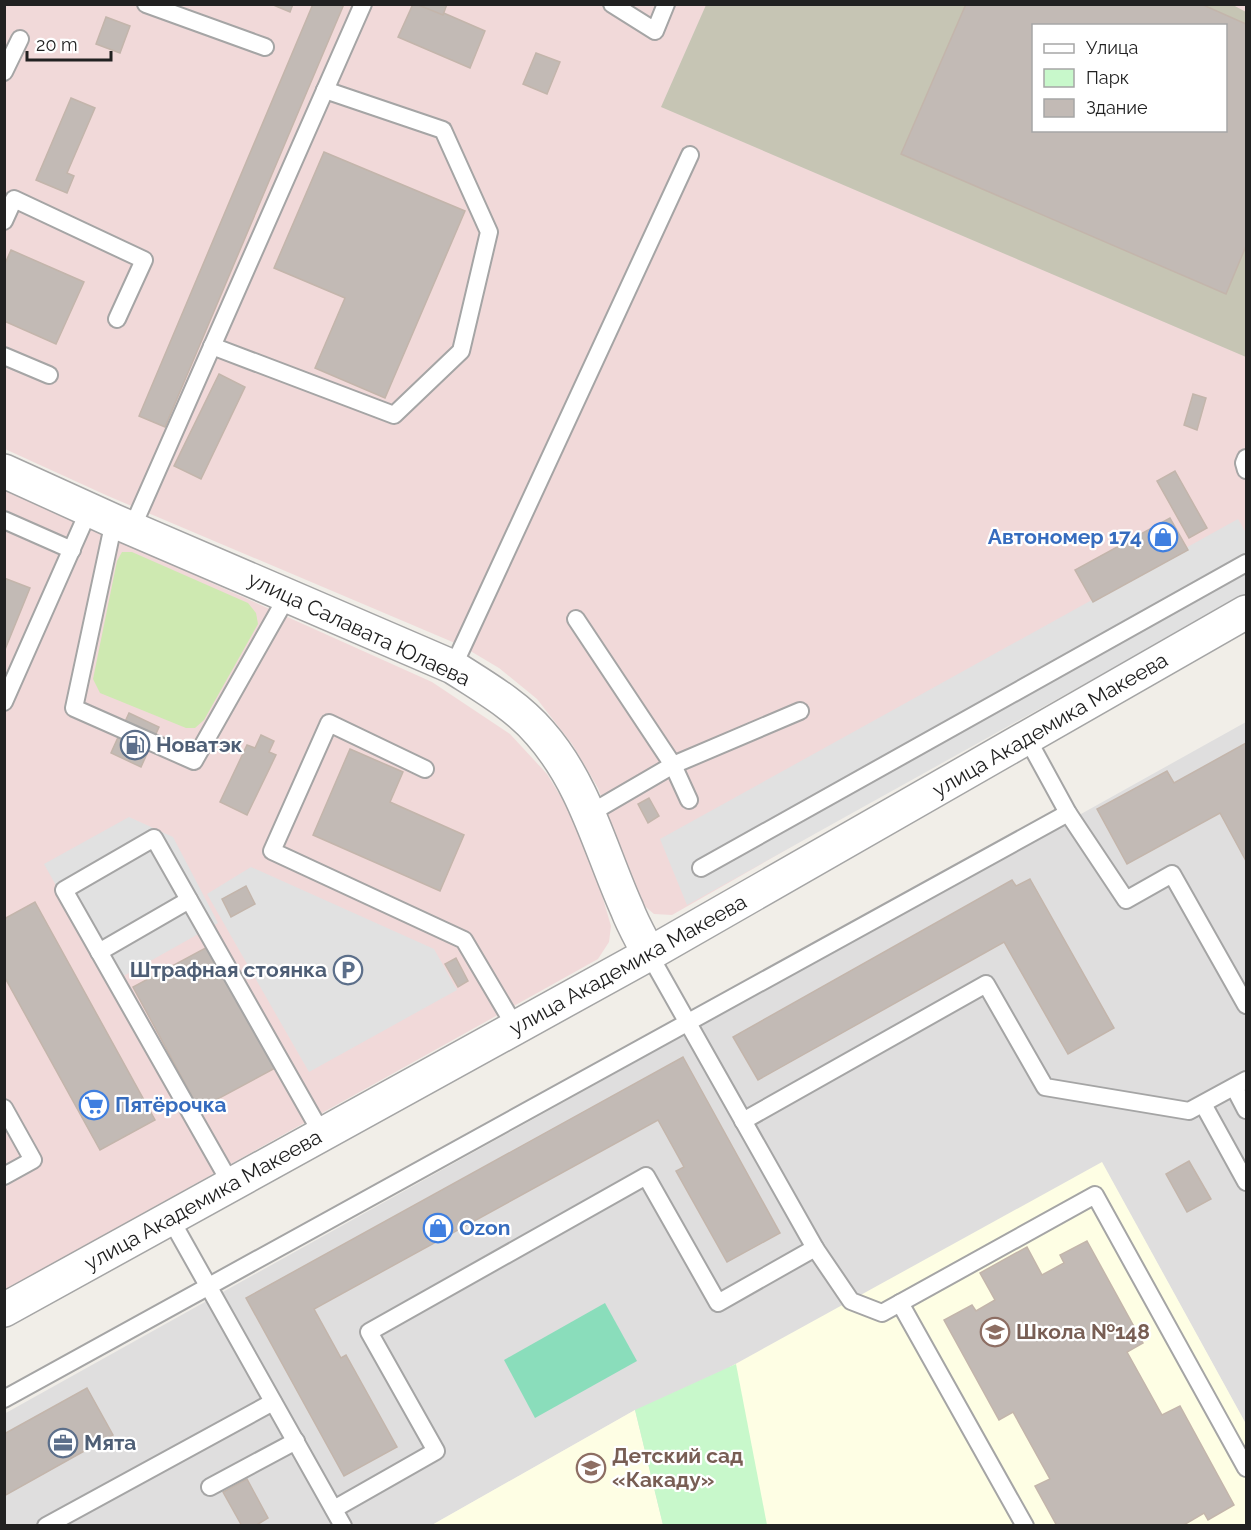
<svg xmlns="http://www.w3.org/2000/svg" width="1251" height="1530" viewBox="0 0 1251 1530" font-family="Raleway,sans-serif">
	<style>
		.residential { fill: #dfdede }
		.commercial { fill: #f1d9d9; fill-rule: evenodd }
		.education { fill: #fefee4 }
		.construction { fill: #c6c5b4; fill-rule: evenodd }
		.grass { fill: #cee9b1 }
		.park { fill: #c8f8cb }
		.pitch { fill: #8addbb }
		.parking { fill: #e1e1e1 }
		.building { fill: #c2bab5; stroke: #c3b5ab; stroke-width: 1.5; fill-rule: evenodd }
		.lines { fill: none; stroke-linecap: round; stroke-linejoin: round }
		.service-casing { stroke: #a5a5a5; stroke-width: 20 }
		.tertiary-casing { stroke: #a5a5a5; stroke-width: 36 }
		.service { stroke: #fff; stroke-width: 16 }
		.tertiary { stroke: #fff; stroke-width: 33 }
		.labels { text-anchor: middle; stroke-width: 4.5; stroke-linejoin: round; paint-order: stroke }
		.shop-label { font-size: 21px; font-weight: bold; fill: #366cbe; stroke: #fff; text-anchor: start }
		.street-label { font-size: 21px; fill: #212121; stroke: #fff }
		.service-label { font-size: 21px; font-weight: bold; fill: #4e5e75; stroke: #fff; text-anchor: start }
		.education-label { font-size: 21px; font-weight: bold; fill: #785e54; stroke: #fff; text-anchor: start }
	</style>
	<rect width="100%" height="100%" fill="#f1eee8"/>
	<path class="residential" d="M1246,722V1424L1102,1163L663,1525L635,1410L432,1525H5L4,1414Z"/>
	<g class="commercial">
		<path d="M5,5H1246V587L672,915L654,914L641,903L598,788L572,744L537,699L499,668L462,646L108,496L5,449ZM1034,26H1226V130H1034Z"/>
		<path d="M5,490L432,682L510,734L547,774L572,815L602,895L611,926L609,942L598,959L5,1290Z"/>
	</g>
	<g class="education">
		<path d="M1102,1162L1246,1424V1525H763L730,1367Z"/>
		<path d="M635,1410L663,1525H432Z"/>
	</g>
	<path class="construction" d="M706,5H1233L1246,12V357L661,107ZM1034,26H1226V130H1034Z"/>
	<path class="grass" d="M122,552H132L248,603L256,613L258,624L204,720L195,728H186L100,693L93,679L117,561Z"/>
	<path class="park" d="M736,1364L767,1525H663L635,1410Z"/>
	<path class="pitch" d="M605,1303L637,1361L535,1418L504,1360Z"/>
	<g class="parking">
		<path d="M1238,519L1246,533V594L687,905L660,839Z"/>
		<path d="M129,817L173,837L218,923L111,983L44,864Z"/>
		<path d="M251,867L434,949L457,990L309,1072L207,894Z"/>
	</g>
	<g class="building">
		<path d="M271,4H293L290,12Z"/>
		<path d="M313,4H344L165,427L139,416Z"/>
		<path d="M413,4H423L485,31L470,68L398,37Z"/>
		<path d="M416,4H447L443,15Z"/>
		<path d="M966,4H1201L1246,24V246L1226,294L901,154ZM1034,26H1226V130H1034Z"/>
		<path d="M106,17L130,26L120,53L96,44Z"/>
		<path d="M536,53L560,62L547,94L523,84Z"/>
		<path d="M71,98L95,108L67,173L74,176L67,193L36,180Z"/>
		<path d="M324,152L465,211L385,398L315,368L345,298L274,268Z"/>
		<path d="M11,250L84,282L56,344L4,321V266Z"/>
		<path d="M219,374L245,387L201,479L174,466Z"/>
		<path d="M1193,394L1206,398L1197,430L1184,425Z"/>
		<path d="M1175,471L1207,528L1189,538L1157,481Z"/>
		<path d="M1170,518L1188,550L1093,602L1075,570Z"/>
		<path d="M4,578L30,588L4,652Z"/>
		<path d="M129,713L159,727L141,767L111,753Z"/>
		<path d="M261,735L274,741L269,752L276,755L247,815L220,802L247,745L255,748Z"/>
		<path d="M1246,743V861L1220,813L1127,864L1097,809L1167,771L1174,783Z"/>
		<path d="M350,749L403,772L390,802L464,835L440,891L313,835Z"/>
		<path d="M649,798L659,816L648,823L638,804Z"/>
		<path d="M1030,879L1114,1028L1068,1054L1004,942L758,1080L733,1037L1012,880L1016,886Z"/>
		<path d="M246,886L255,904L231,917L222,899Z"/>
		<path d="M35,902L155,1120L100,1150L4,976V919Z"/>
		<path d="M213,944L279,1066L199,1109L133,987Z"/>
		<path d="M456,958L468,981L458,987L445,964Z"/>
		<path d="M683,1057L780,1233L727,1262L676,1171L684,1167L658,1120L314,1309L341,1358L346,1355L397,1447L344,1476L246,1298Z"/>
		<path d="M1189,1161L1211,1199L1187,1212L1166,1174Z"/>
		<path d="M1087,1241L1143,1343L1127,1352L1162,1415L1180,1406L1234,1505L1208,1520L1204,1513L1182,1526H1057L1035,1486L1050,1479L1013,1412L999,1420L944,1320L972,1305L976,1311L995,1300L980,1273L1027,1247L1042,1275L1064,1263L1060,1255Z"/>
		<path d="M87,1388L113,1435L4,1496V1434Z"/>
		<path d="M247,1479L268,1518L255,1526H242L223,1492Z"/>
	</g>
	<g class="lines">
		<g class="service-casing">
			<g id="service">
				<path d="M146,4L265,47"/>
				<path d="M612,4L655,31L666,4"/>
				<path d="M4,72L20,39"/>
				<path d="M4,221L14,199L144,260L117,319"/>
				<path d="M212,346L394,415L461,351L489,232L443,130L325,90"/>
				<path d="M4,356L49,375"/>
				<path d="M1246,458L1244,463L1246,470"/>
				<path d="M4,520L72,550"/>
				<path d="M114,521L74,708L194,761L288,595"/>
				<path d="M132,528L363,4"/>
				<path d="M576,619L673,765L689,800"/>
				<path d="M453,667L690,155"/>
				<path d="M4,702L89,510"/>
				<path d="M1027,738L1068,813L1126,900L1172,874L1246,1005"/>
				<path d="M425,769L329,723L272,851L464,940L516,1028"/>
				<path d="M589,814L673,765L800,711"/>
				<path d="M701,868L1246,563"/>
				<path d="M99,952L189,900"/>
				<path d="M649,954L815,1248L851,1301L882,1313L1095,1195L1246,1468"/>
				<path d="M1234,1087L1246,1110"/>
				<path d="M1203,1104L1246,1182"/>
				<path d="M4,1108L33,1160L4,1176"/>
				<path d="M743,1121L986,984L1045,1087L1189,1111L1246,1080"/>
				<path d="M231,1184L64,890L154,838L322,1134"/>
				<path d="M170,1218L343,1526"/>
				<path d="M900,1303L1025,1526"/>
				<path d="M4,1399L1068,813"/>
				<path d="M210,1487L296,1441"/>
				<path d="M334,1509L436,1451L369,1332L646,1176L718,1303L815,1248"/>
				<path d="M46,1526L273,1402"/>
			</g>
		</g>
		<g class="tertiary-casing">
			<g id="tertiary">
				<path d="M4,471L114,521L453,667C484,687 516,705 540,733C585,784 600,849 627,909C633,925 642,940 649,954"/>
				<path d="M4,1310L649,954L1246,612"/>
			</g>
		</g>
		<use href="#service" class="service"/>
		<use href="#tertiary" class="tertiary"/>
	</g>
	<defs>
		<g id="shop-ring" transform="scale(1.5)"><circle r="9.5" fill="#fff" stroke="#3f7fe0" stroke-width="1.5"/><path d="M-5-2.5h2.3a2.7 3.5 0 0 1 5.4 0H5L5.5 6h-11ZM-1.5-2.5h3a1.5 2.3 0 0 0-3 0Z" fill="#3f7fe0"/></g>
		<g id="fuel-ring" transform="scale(1.5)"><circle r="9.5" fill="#fff" stroke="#5c6f8a" stroke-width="1.5"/><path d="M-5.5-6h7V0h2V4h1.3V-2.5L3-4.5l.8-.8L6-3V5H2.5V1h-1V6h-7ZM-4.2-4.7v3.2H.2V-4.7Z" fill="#5c6f8a"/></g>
		<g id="parking-ring" transform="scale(1.5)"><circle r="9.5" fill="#fff" stroke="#5c6f8a" stroke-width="1.5"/><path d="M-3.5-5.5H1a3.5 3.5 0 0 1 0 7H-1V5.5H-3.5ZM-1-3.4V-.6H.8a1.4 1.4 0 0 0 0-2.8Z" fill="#5c6f8a"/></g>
		<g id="supermarket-ring" transform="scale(1.5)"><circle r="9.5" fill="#fff" stroke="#3f7fe0" stroke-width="1.5"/><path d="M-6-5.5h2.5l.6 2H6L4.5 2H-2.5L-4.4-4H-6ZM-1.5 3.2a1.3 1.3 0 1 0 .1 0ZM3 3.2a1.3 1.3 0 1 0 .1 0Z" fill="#3f7fe0"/></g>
		<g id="school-ring" transform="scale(1.5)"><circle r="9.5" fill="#fff" stroke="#8d6e63" stroke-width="1.5"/><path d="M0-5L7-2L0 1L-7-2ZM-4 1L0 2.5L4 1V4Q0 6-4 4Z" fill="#8d6e63"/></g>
		<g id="office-ring" transform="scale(1.5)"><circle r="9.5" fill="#fff" stroke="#5c6f8a" stroke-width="1.5"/><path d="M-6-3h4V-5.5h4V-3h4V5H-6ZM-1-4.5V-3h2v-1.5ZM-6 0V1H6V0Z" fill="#5c6f8a"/></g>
	</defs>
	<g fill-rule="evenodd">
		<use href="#shop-ring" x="1163" y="537"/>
		<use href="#fuel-ring" x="135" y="745"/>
		<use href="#parking-ring" x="348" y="970"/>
		<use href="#supermarket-ring" x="94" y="1105"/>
		<use href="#shop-ring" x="438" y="1228"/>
		<use href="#school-ring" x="995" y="1332"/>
		<use href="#office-ring" x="63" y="1443"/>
		<use href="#school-ring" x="591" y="1468"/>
	</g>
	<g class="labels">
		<g class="shop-label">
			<text x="1142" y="544" text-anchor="end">Автономер 174</text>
			<text x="115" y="1112">Пятёрочка</text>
			<text x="459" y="1235">Ozon</text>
		</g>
		<g class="street-label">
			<text transform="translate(359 629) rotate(25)" y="7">улица Салавата Юлаева</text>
			<text transform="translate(1050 725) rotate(-30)" y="7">улица Академика Макеева</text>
			<text transform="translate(628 965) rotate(-29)" y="7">улица Академика Макеева</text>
			<text transform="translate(203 1200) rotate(-29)" y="7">улица Академика Макеева</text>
		</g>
		<g class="service-label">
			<text x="156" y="752">Новатэк</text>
			<text x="327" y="977" text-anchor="end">Штрафная стоянка</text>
			<text x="84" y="1450">Мята</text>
		</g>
		<g class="education-label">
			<text x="1016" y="1339">Школа №148</text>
			<text x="612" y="1463">Детский сад<tspan x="612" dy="24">«Какаду»</tspan></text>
		</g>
	</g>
	<rect width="1251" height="1530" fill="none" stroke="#212121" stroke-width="12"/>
	<rect x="1032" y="24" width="195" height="108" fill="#ffffff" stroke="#a6a6a6" stroke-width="1.5"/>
	<rect x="1044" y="44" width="30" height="9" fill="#ffffff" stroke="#a6a6a6" stroke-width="1.5"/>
	<text x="1086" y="54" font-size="18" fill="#212121">Улица</text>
	<rect x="1044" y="69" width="30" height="18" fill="#c8f8cb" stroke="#a6a6a6" stroke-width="1.5"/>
	<text x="1086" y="84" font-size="18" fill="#212121">Парк</text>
	<rect x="1044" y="99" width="30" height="18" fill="#c2bab5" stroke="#a6a6a6" stroke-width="1.5"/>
	<text x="1086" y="114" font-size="18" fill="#212121">Здание</text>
	<path d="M27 51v9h84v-9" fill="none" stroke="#212121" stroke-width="3"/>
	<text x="36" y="51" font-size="18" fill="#212121" stroke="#ffffff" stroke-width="4.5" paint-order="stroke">20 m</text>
</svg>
